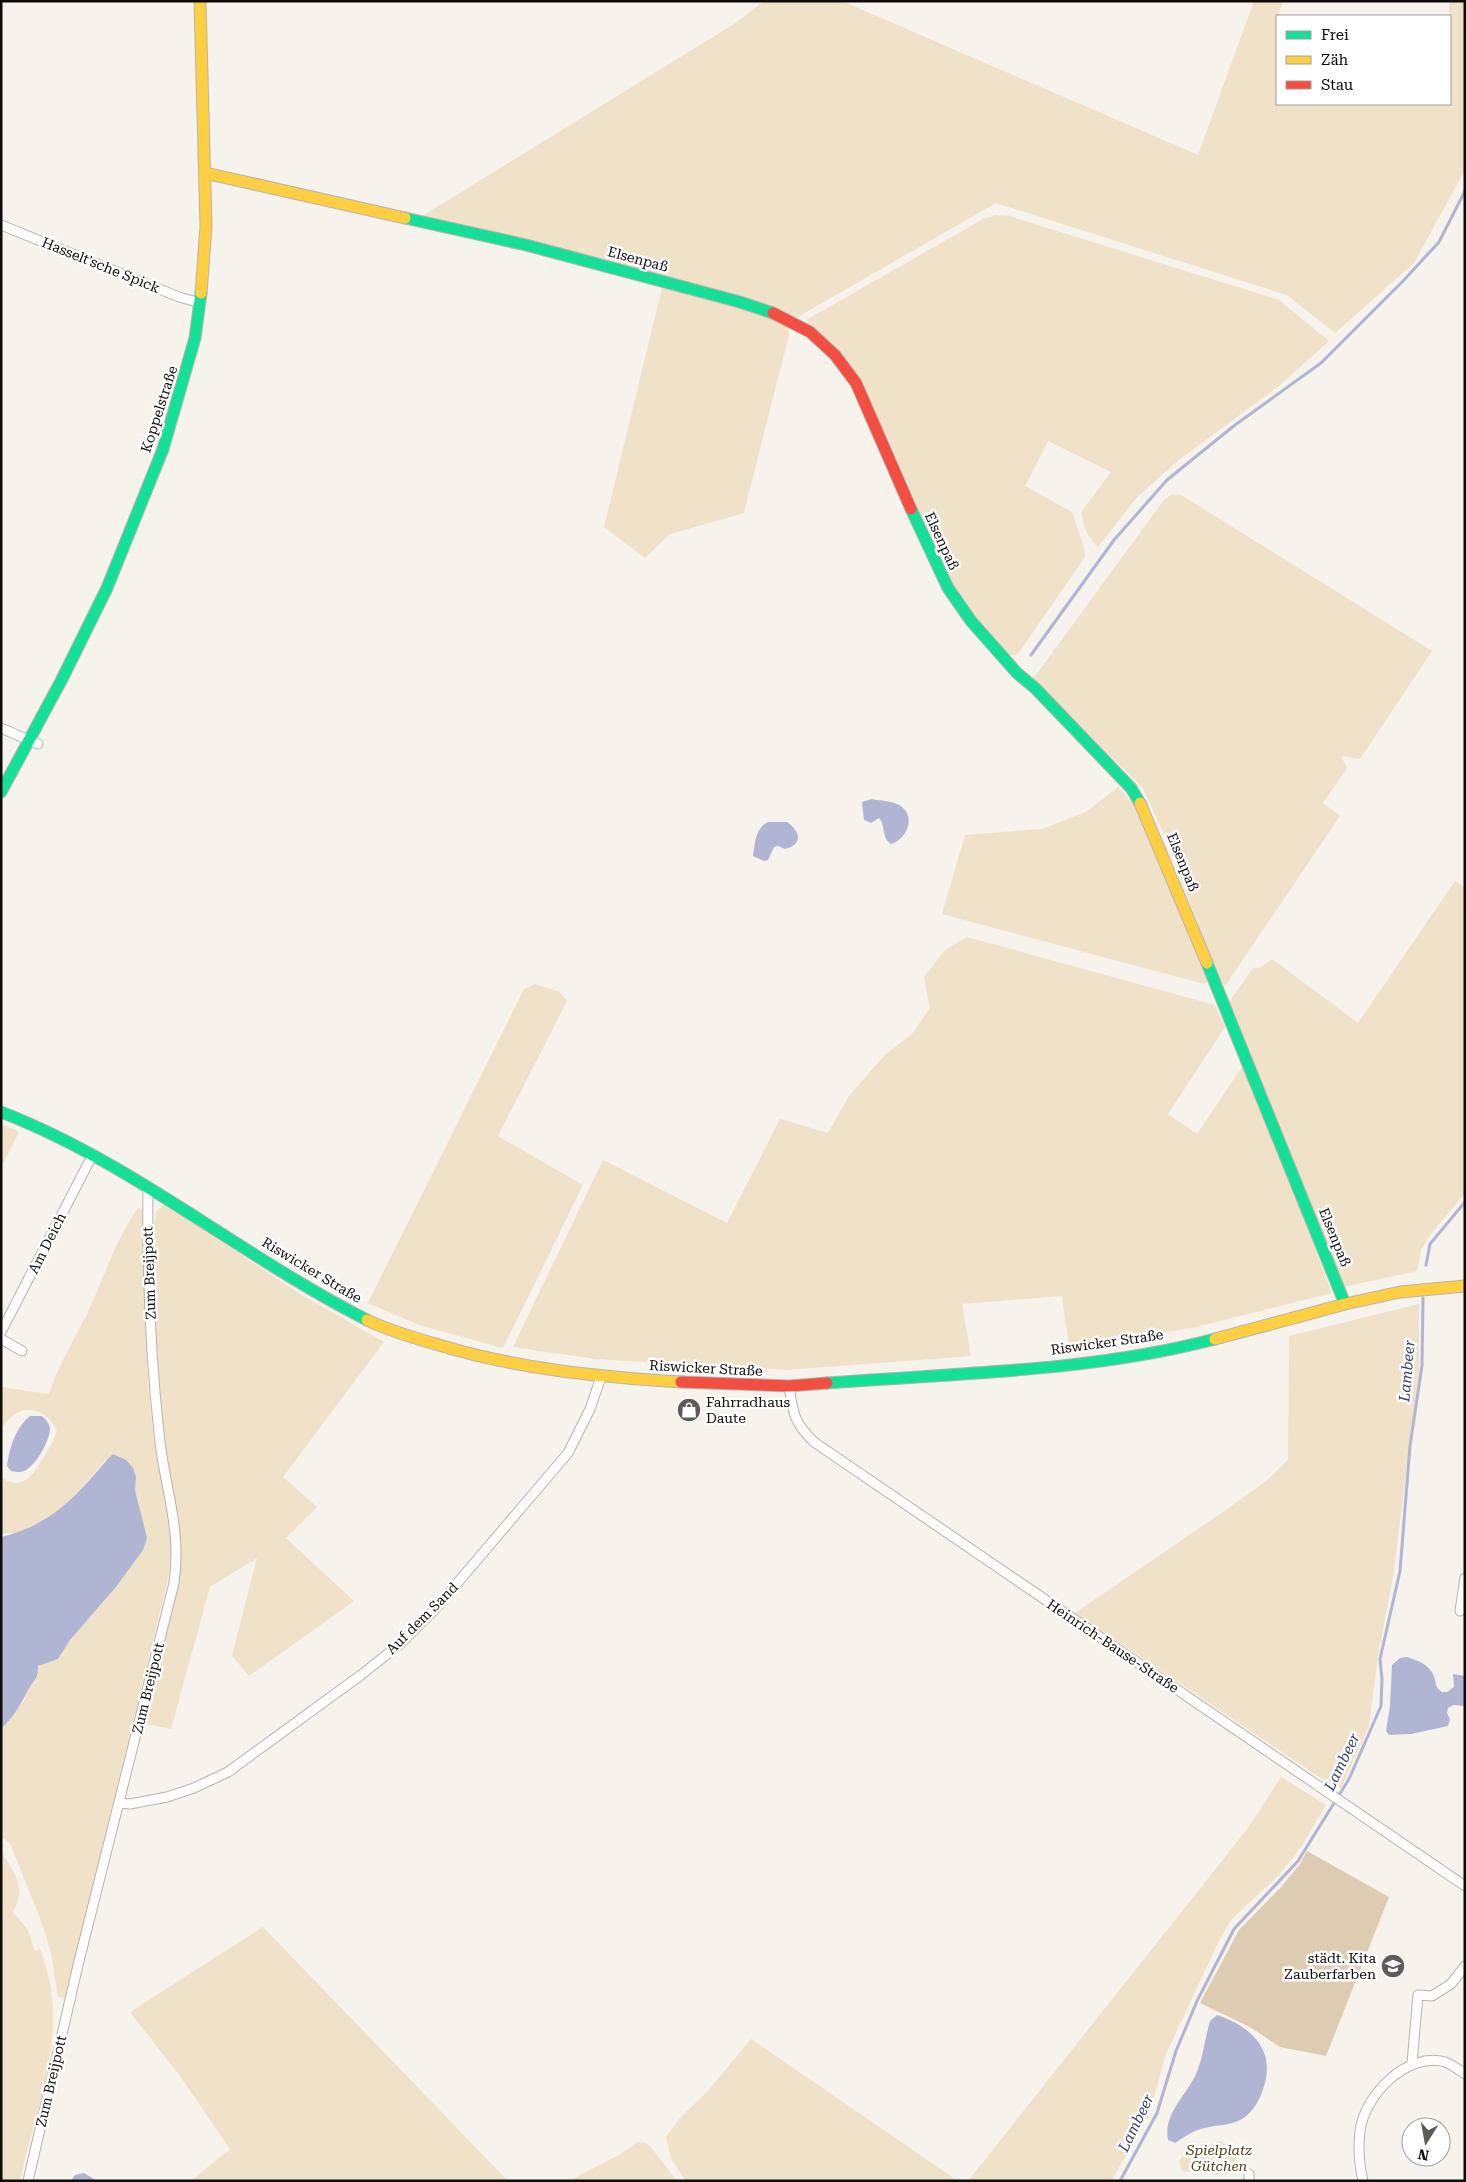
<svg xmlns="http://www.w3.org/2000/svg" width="1466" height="2182" viewBox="0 0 1466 2182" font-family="'Roboto Serif',serif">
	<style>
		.green { fill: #f0e1c9 }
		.forest { fill: #ddccb1 }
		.water { fill: #afb5d3 }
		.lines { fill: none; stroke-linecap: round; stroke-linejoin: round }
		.stream { stroke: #afb5d3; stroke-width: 3 }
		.street-casing { stroke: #b7b4af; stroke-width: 11 }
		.fast-casing { stroke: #b7b4af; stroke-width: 13 }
		.slow-casing { stroke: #b7b4af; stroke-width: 13 }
		.jam-casing { stroke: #b7b4af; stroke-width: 13 }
		.street { stroke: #fefdfc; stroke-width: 9 }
		.fast { stroke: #16e098; stroke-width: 11 }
		.slow { stroke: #ffcf43; stroke-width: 11 }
		.jam { stroke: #f24e42; stroke-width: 11 }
		.labels { text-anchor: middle; stroke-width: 5; stroke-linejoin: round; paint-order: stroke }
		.street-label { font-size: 14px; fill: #0e0c08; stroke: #fff }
		.poi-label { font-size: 14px; fill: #0e0c08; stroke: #fff; text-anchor: start }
		.park-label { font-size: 14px; font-style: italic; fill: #4e3a16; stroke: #fff }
		.water-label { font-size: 15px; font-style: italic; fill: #343e77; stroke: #fff }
	</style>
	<rect width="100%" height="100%" fill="#f6f2ec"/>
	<g class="green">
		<path d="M764,1H842L1198,155L1254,1H1283L1279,12V16H1277V104H1450L1449,1H1465V170L1414,263L1335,333L1287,295L996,203L796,318L748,300L419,218L734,24Z"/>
		<path d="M996,215L1009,216L1279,300L1329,341L1280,385L1179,460L1137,497L1098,547C1089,540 1081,522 1082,511L1111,472L1048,441L1025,486L1072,512L1084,548L1085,557L1022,648C1018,654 1016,657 1008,654L978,624L952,586L865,388L807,324L808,319L983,219Z"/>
		<path d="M663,284L780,320L788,329L789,335L744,513L670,534L645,558L604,527Z"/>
		<path d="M1172,494L1181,495L1432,651L1360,759L1341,756L1347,768L1323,803L1340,816L1225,986L1219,978L1162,830L1143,788L1033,679L1164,500Z"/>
		<path d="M1118,787L1136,807L1150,837L1208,979L1207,982L1204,984L942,914L965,835L1042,829L1086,812Z"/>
		<path d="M1455,881L1465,887V1193L1430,1235L1421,1250L1417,1271L1343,1287L1229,1002L1253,968H1260L1272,959L1358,1023Z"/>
		<path d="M967,937L1215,1005L1225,1027L1168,1114L1197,1134L1244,1064L1332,1293L1192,1328L1069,1347L1062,1296L962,1304L971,1356L786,1370L595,1359L513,1347L603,1160L727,1223L780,1119L828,1133L849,1096L885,1055L912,1034L930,1008L924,977L945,950Z"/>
		<path d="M535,984L560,992L567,1001L498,1136L583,1185L503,1348L419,1325L368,1303L524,989Z"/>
		<path d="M1,1124L18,1131V1134L1,1168Z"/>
		<path d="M163,1205L169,1207L300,1294L384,1342L283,1477L317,1507L286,1538L354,1601L249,1676L232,1656L257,1558L210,1587L171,1729L142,1723L179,1572L181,1540L162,1431L156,1381L152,1239L156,1212Z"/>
		<path d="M138,1208L141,1209L143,1216C145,1285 144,1355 152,1424C157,1466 169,1506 171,1548C172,1565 167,1583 163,1600L65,1998L58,1997L51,1952L40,1918L10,1843L1,1837V1729L24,1701L27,1691L35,1682L38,1666L58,1659L70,1640L116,1587L143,1550L139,1505L135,1490L136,1477L105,1460C86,1485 52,1525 21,1532C15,1534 7,1533 1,1533V1478C24,1491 33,1475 43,1458C49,1448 54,1441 57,1430C43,1403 15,1403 1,1430V1387L49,1394C59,1363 76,1337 90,1308C105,1274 117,1238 138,1208Z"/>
		<path d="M1419,1304V1371L1393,1577L1379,1649L1369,1726L1341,1788L1328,1783L1075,1613L1223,1512L1266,1481L1288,1460L1289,1336Z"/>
		<path d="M1281,1777L1326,1805L1301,1847L1278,1876L1231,1920L1218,1943L1166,2054L1154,2097L1144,2125L1111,2181H968L1248,1828Z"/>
		<path d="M1,1852C16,1873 26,1889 13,1912L28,1930L35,1951L40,1949C72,2030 37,2102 20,2181H1Z"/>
		<path d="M263,1927L508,2181H194L193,2179L230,2149L180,2076L130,2012Z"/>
		<path d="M751,2039L958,2181H686L671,2159L666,2137L680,2118L708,2091Z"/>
		<path d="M1220,2141L1236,2149L1235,2173L1214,2175L1203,2168L1189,2172L1182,2171L1179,2161L1183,2155Z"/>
		<path d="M638,2142L645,2143L650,2146L677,2181H569L621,2154Z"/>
	</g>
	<path class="forest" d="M1307,1851L1389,1897L1326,2056L1280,2047L1250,2027L1200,2003L1239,1930L1281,1887L1300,1864Z"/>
	<g class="water">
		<path d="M872,799C881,801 895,801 902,807C916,818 906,840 891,844C881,837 886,826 879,818L871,823L864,820L862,802Z"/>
		<path d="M768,822H787C801,832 803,844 785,849L778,846L774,847L768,860L764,861L753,856C755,844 755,828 768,822Z"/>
		<path d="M30,1416H42C46,1420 50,1424 50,1429C49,1442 37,1463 26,1470C21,1473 16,1472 11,1471L7,1466C9,1448 16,1427 30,1416Z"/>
		<path d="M113,1454L126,1460L133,1468L136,1477L135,1490L147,1538L143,1550L116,1587L70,1640L58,1659L38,1666C38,1680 33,1681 27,1692C20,1706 13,1717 1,1729V1537C43,1527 67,1506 95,1474C101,1467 106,1460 113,1454Z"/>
		<path d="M1407,1657C1419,1661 1431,1665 1435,1679C1436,1685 1436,1688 1442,1692H1447L1454,1687L1453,1674L1465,1676V1706L1454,1705L1448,1708L1447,1713L1450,1719L1448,1726L1411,1734L1389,1735L1386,1731L1390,1706L1392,1665L1400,1658Z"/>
		<path d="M1217,2015C1253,2027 1278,2052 1262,2092C1259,2101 1253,2111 1245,2117C1232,2126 1220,2124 1205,2128C1194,2130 1184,2137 1175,2143L1168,2140C1163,2114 1186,2096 1196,2074C1203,2058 1205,2038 1210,2021Z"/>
		<path d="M84,2173L97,2181H71L75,2175Z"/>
	</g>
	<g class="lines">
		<g class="stream">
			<path d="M1031,655L1114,540L1167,480L1235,425L1321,363L1403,281L1439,242L1465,191"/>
			<path d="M1426,1265L1430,1244L1465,1202"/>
			<path d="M1120,2181L1157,2113L1176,2051L1197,2001L1234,1929L1298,1861L1349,1779L1381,1706L1382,1679L1380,1659L1400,1571L1410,1446L1422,1365L1423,1298"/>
		</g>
		<g class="street-casing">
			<g id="street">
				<path d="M1,225L179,297L201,303"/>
				<path d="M1,728L38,744"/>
				<path d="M1,1332L93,1154"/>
				<path d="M1,1339L22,1351"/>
				<path d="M789,1386C793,1413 794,1423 814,1442L1465,1886"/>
				<path d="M1460,1611L1465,1578"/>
				<path d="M119,1803L130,1804L167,1797L194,1788L228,1772L361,1675L400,1644L436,1608L568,1453L590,1409L601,1377"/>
				<path d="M1412,2063L1418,1995L1432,1996L1451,1984L1465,1966"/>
				<path d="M1249,2174V2181"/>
				<path d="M28,2181L79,1961L174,1583C182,1527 164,1487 159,1433C150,1351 147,1268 148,1186"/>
				<path d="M1363,2181C1359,2164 1358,2148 1360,2131C1364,2096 1407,2051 1445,2062C1451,2064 1459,2070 1465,2074"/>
			</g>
		</g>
		<g class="fast-casing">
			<g id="fast">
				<path d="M405,218L526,245L740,302L773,313"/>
				<path d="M911,509L948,588L971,621L1017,673L1035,688L1131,788L1140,803"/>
				<path d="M1,792L61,681L107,588L163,449L195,338L201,293"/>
				<path d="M1207,963L1345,1304"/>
				<path d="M1,1112C133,1163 241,1256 367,1320"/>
				<path d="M827,1383C955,1373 1090,1372 1215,1339"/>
			</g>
		</g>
		<g class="slow-casing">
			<g id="slow">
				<path d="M200,1L206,227L201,293"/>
				<path d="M205,173L405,218"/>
				<path d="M1140,803L1207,963"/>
				<path d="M367,1320C390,1331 414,1338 439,1345C518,1369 599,1377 681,1382"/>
				<path d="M1215,1339L1345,1304L1400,1292L1465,1286"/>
			</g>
		</g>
		<g class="jam-casing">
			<g id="jam">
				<path d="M773,313L810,332L835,355L856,383L911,509"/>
				<path d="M681,1382L789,1386L827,1383"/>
			</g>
		</g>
		<use href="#street" class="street"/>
		<use href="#fast" class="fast"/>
		<use href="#slow" class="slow"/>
		<use href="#jam" class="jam"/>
	</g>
	<defs>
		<g id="shop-disc" transform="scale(1.25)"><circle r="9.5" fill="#5f5c58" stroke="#fff"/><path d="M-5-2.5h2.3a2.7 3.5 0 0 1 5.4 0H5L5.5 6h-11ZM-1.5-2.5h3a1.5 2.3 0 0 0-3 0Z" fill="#fff"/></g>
		<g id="school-disc" transform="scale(1.25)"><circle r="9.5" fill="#5f5c58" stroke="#fff"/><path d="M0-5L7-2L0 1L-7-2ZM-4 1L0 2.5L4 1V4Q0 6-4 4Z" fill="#fff"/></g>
	</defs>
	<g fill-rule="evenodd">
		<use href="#shop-disc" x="689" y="1410"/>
		<use href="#school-disc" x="1393" y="1966"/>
	</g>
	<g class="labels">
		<g class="street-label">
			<text transform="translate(638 259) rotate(15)" y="5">Elsenpaß</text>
			<text transform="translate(101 265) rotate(22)" y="5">Hasselt'sche Spick</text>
			<text transform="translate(159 409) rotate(-72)" y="5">Koppelstraße</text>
			<text transform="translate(942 541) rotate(65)" y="5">Elsenpaß</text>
			<text transform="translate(1183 862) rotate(68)" y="5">Elsenpaß</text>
			<text transform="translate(1335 1237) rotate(68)" y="5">Elsenpaß</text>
			<text transform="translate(47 1243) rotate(-63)" y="5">Am Deich</text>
			<text transform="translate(312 1270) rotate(31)" y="5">Riswicker Straße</text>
			<text transform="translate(149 1273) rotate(-92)" y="5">Zum Breijpott</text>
			<text transform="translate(1107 1342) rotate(-8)" y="5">Riswicker Straße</text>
			<text transform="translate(706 1368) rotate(3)" y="5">Riswicker Straße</text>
			<text transform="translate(422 1618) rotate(-45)" y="5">Auf dem Sand</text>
			<text transform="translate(1113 1646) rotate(34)" y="5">Heinrich-Bause-Straße</text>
			<text transform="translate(148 1688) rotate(-76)" y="5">Zum Breijpott</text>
			<text transform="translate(51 2081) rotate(-77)" y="5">Zum Breijpott</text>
		</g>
		<g class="poi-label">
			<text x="706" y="1407">Fahrradhaus<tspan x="706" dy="16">Daute</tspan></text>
			<text x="1376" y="1963" text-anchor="end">städt. Kita<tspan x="1376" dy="16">Zauberfarben</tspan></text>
		</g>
		<g class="park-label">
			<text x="1219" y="2155">Spielplatz<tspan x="1219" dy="16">Gütchen</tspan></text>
		</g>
		<g class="water-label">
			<text transform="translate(1407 1371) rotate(-85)" y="5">Lambeer</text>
			<text transform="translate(1342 1762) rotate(-64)" y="5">Lambeer</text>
			<text transform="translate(1136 2123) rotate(-64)" y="5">Lambeer</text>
		</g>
	</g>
	<rect width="1466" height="2182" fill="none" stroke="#0e0c08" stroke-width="5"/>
	<rect x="1276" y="15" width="175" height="90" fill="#ffffff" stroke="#9f9e9c"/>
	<rect x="1286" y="31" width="25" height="8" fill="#16e098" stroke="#9f9e9c"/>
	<text x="1321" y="40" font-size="15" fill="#0e0c08">Frei</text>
	<rect x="1286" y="56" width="25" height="8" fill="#ffcf43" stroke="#9f9e9c"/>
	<text x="1321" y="65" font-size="15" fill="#0e0c08">Zäh</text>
	<rect x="1286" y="81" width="25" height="8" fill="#f24e42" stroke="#9f9e9c"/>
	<text x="1321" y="90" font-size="15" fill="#0e0c08">Stau</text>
	<g transform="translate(1426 2142) rotate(191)"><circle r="24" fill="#ffffff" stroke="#9f9e9c"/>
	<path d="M0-4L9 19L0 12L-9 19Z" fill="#5f5c58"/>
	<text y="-8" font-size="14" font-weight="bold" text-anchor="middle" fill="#0e0c08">N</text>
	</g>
</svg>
